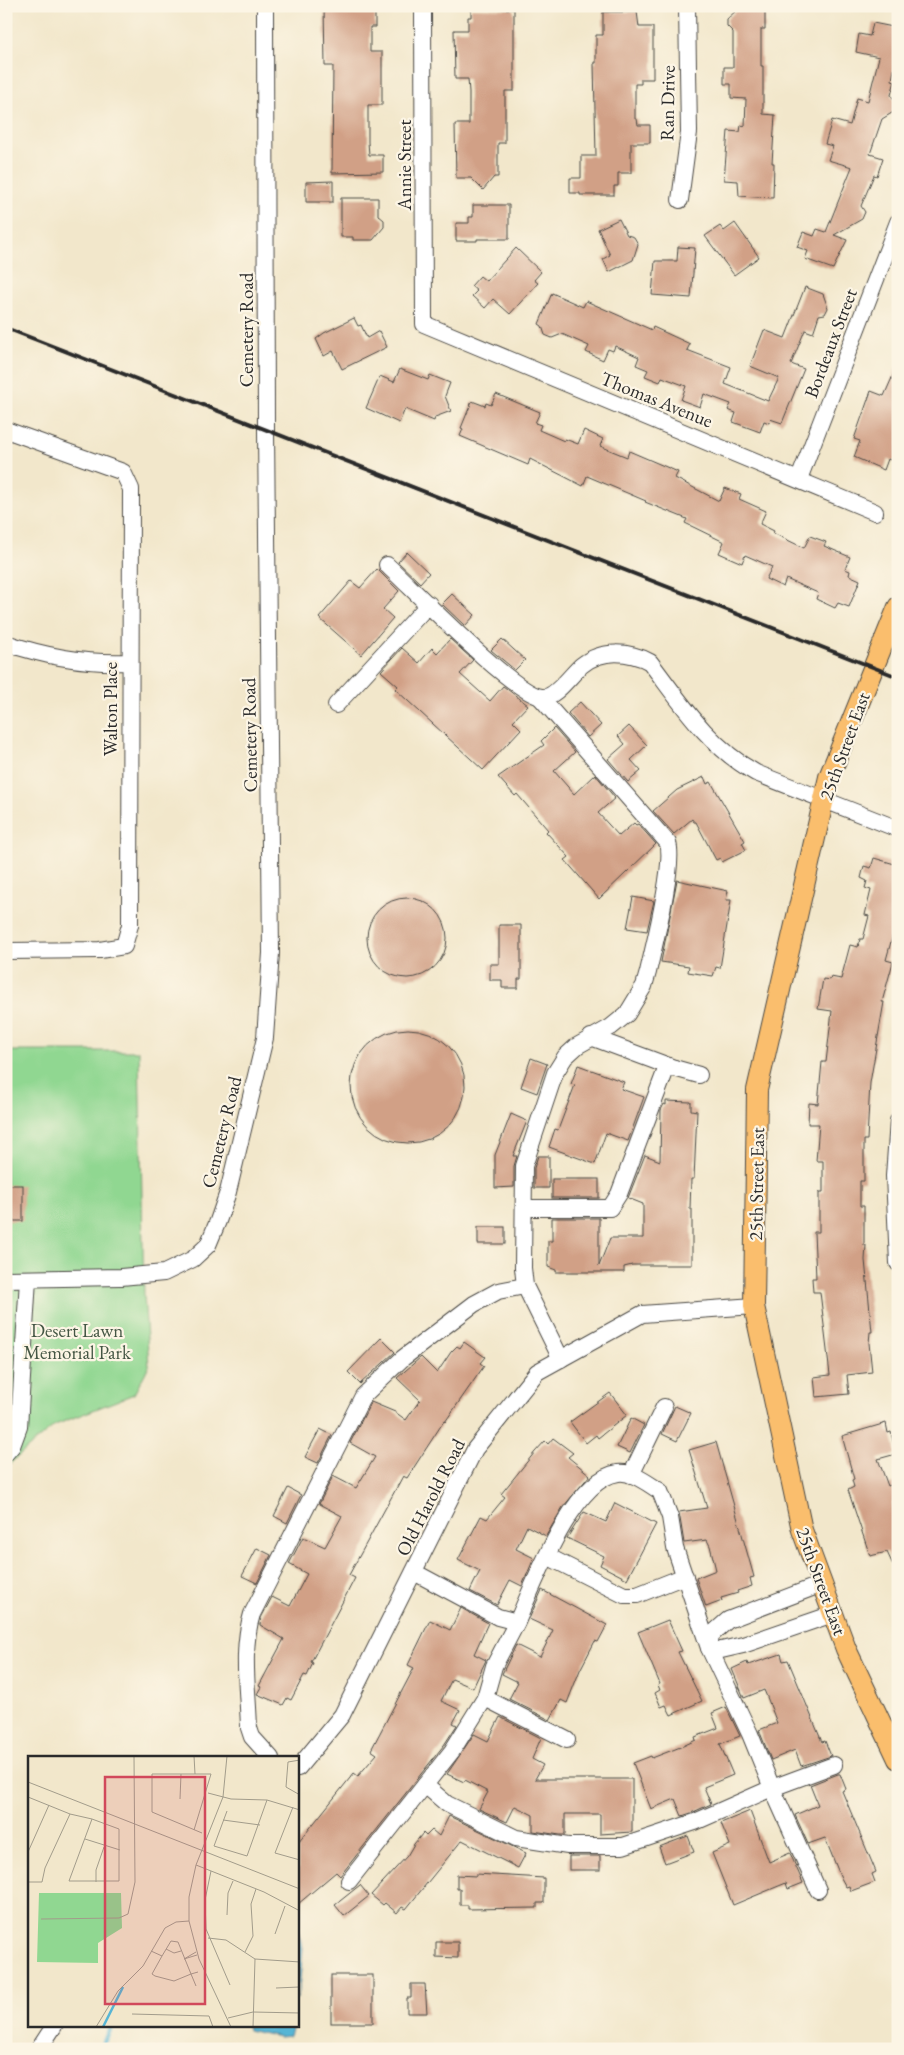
<svg xmlns="http://www.w3.org/2000/svg" width="904" height="2055" viewBox="0 0 904 2055" font-family="'EB Garamond',serif">
	<style>
		.green { fill: #90d791; stroke: #5e815e }
		.water { fill: #57b5d5; stroke: #417080 }
		.lines { fill: none; stroke-linecap: round; stroke-linejoin: round }
		.stream { stroke: #57b5d5; stroke-width: 5 }
		.building { fill: #d1a086 }
		.minor-casing { stroke: #494743; stroke-width: 18 }
		.major-casing { stroke: #494743; stroke-width: 22 }
		.minor { stroke: #fff; stroke-width: 16 }
		.major { stroke: #fabe6d; stroke-width: 20 }
		.rail { stroke: #2b2b2b; stroke-width: 4 }
		.labels { text-anchor: middle; stroke-width: 4.5; stroke-linejoin: round; paint-order: stroke }
		.street-label { font-size: 19px; fill: #2b2b2b; stroke: #fcf5e5 }
		.park-label { font-size: 19px; fill: #445644; stroke: #fcf5e5 }
		.inset-river { fill: none; stroke: #57b5d5; stroke-width: 2.5 }
		.inset-road { fill: none; stroke: #a29c8b; stroke-width: 1 }
		.view { fill: #d1495b; fill-opacity: 0.15; stroke: #d1495b; stroke-width: 2.5 }
		.inset-edge { fill: none; stroke: #2b2b2b; stroke-width: 2.5 }
	</style>
	<rect width="100%" height="100%" fill="#fcf5e5"/>
	<filter id="ink" filterUnits="userSpaceOnUse"><feTurbulence type="fractalNoise" baseFrequency=".02" numOctaves="2"/><feDisplacementMap in="SourceGraphic" scale="10" xChannelSelector="R" yChannelSelector="G"/><feConvolveMatrix kernelMatrix="1 2 1 2 8 2 1 2 1" color-interpolation-filters="sRGB"/></filter>
	<filter id="wash" filterUnits="userSpaceOnUse"><feTurbulence type="fractalNoise" baseFrequency=".0096" numOctaves="4" result="noise"/><feDisplacementMap in="SourceGraphic" scale="20" xChannelSelector="R" yChannelSelector="G"/><feGaussianBlur stdDeviation="1.12" result="paint"/><feColorMatrix in="noise" values="0 0 0 0 0 0 0 0 0 0 0 0 0 0 0 0 0 1.4 0 .05"/><feComposite in="paint" operator="in"/></filter>
	<g filter="url(#wash)">
		<rect width="100%" height="100%" fill="#f2e7cb"/>
		<path class="green" d="M6,1051H139L144,1295L149,1366L134,1394L55,1425L15,1459L6,1468Z"/>
		<g class="water">
			<path d="M298,1930L303,1949L298,1999Z"/>
			<path d="M247,2026H293L290,2036L279,2037L248,2030Z"/>
		</g>
		<g class="lines">
			<path class="stream" d="M100,2049L112,2026"/>
		</g>
		<g id="blocks">
			<g class="building">
				<path d="M324,6H361V9H375V27H370V52H382V105H368V142L369,155H383V172L332,173L333,66H325Z"/>
				<path d="M471,8L514,9V91H505V143H498V177H494L483,190L471,178H456L455,124H469V92L468,79H455L454,30H468V17H471Z"/>
				<path d="M738,9H765V29H761V66H763V114L775,115L772,163H774L773,198L739,196L738,181L724,180L728,131L740,132L741,125L745,126L746,99L731,98V84H724V67H733V32L727,26V19Z"/>
				<path d="M603,12H637L639,27H653V79H641V84H635V119H637L638,125H650V143H631V173H618V186H614V195H580V193H570V178H581V156H596L594,63H596V35H603Z"/>
				<path d="M873,23L898,28V50L892,80L895,81L891,95L897,104L895,111L882,119L870,154L883,158L877,176L874,175L861,206L865,212L862,219L834,235L847,240L833,269L805,259L808,251L797,247L803,232L814,236L817,229L826,232L852,167L828,160L833,146L825,144L832,120L850,125L857,98L868,101L879,57L856,52L859,34L870,36Z"/>
				<path d="M333,181V202H306V182Z"/>
				<path d="M341,198H378V215L384,220V227L373,240H353V237H341Z"/>
				<path d="M473,205H509V239H477V241H456V223H469V217H473Z"/>
				<path d="M619,219L627,235L634,237L638,244L633,260L609,272L603,259L610,255L598,229Z"/>
				<path d="M735,223L759,257L734,275L705,236L720,226L724,231Z"/>
				<path d="M678,247L695,248L691,298L652,295L655,261H677Z"/>
				<path d="M516,248L541,272L534,280L538,283L510,314L493,299L485,308L472,296L477,291L471,286L480,276L486,281Z"/>
				<path d="M805,287L823,294L828,308L825,314L819,315L813,333L805,330L791,364L804,369L782,423L770,419L769,423L764,421L760,432L733,422L736,413L728,410L731,404L704,394L700,407L681,400L686,386L662,377L660,382L645,376L648,370L636,365L639,357L615,346L613,351L608,349L603,360L586,352L589,346L562,334L552,338L545,335L542,326L539,324L552,293L583,307L586,301L652,330L653,327L690,344L687,350L731,367L725,384L768,401L779,378L750,366L764,330L785,338Z"/>
				<path d="M354,318L358,326L361,325L367,338L379,331L387,347L342,369L333,351L324,356L316,339L324,333Z"/>
				<path d="M898,364V455L895,462L888,459L884,470L854,457L860,441L854,439L871,391L884,396Z"/>
				<path d="M400,369L428,380L430,375L450,383L445,396L451,411L435,417L434,421L405,409L399,423L366,408L380,376L394,382Z"/>
				<path d="M496,394L540,412L535,423L541,425L539,430L564,441L565,439L578,444L584,430L603,439L600,446L627,457L629,451L678,472L675,478L719,501L725,488L741,494L739,499L766,511L760,524L774,531L773,533L804,548L810,536L826,542L824,546L850,557L845,569L850,571L849,575L860,580L849,607L838,603L835,608L816,599L818,593L786,579L783,587L766,579L772,567L745,555L742,563L719,553L724,542L685,523L687,519L645,502L646,501L587,476L583,486L530,459L528,465L460,436L463,429L461,428L472,401L485,406L486,403L491,405Z"/>
				<path d="M407,552L429,573L420,583L398,562Z"/>
				<path d="M377,569L399,591L383,609L393,618L361,655L319,618L351,581L360,588Z"/>
				<path d="M452,594L475,615L465,626L442,604Z"/>
				<path d="M450,639L473,660L460,674L490,701L503,686L528,705L513,721L521,729L483,770L395,689L398,686L381,671L402,648L419,663L432,648L437,653Z"/>
				<path d="M502,639L525,660L515,670L491,650Z"/>
				<path d="M580,702L601,725L588,737L568,713Z"/>
				<path d="M629,726L647,745L631,760L641,771L628,782L608,759L625,744L618,736Z"/>
				<path d="M554,728L575,752L554,771L574,794L595,774L615,798L598,813L619,836L634,823L636,825L638,824L656,844L599,899L565,860L569,857L546,832L548,830L517,794L515,796L498,777L544,745L541,741Z"/>
				<path d="M704,777L707,784L711,782L745,841L742,843L746,850L722,862L720,858L716,860L696,822H694L692,819L674,834L653,811L677,790Z"/>
				<path d="M874,858L898,865V928L895,927L886,960L893,962L882,1002H884L870,1083L867,1140H864V1181H860V1206H864V1245H866L865,1260L872,1332H870L869,1343L872,1372L847,1375L849,1394L816,1397L814,1377L830,1375L820,1292H813L812,1278H816L814,1232H819V1192H823V1161H816L819,1124H808L809,1103L818,1104L822,1062H826L832,1011L818,1009L823,979L830,980L831,977L841,979L850,945L858,947L860,939H863L869,916L865,915L871,890L865,888L867,881L861,878L864,866L871,868Z"/>
				<path d="M677,880L728,891L726,900H731L720,968L716,967L713,976L688,972L689,966L661,962Z"/>
				<path d="M633,897L654,901L647,931L627,928Z"/>
				<circle cx="407" cy="938" r="40"/>
				<path d="M499,925H521V979H518V988H502V980H490V964H499Z"/>
				<circle cx="408" cy="1086" r="57"/>
				<path d="M531,1058L547,1064L537,1093L521,1087Z"/>
				<path d="M578,1065L624,1082L621,1089L644,1097L628,1141L606,1133L595,1164L549,1147L555,1129L558,1130L575,1085L571,1084Z"/>
				<path d="M666,1101L691,1102V1110L697,1111L694,1179H691L690,1209H692V1265H632L624,1267V1272H556V1270L548,1267V1241H552V1218H599V1266L610,1238H643V1204L628,1198L645,1155L660,1161L661,1110L664,1104L666,1105Z"/>
				<path d="M511,1114L527,1121L513,1156H517L514,1166V1187L495,1188V1155Z"/>
				<path d="M538,1156H549V1188H534V1168Z"/>
				<rect x="552" y="1179" width="47" height="19"/>
				<rect x="6" y="1185" width="17" height="36"/>
				<rect x="478" y="1227" width="27" height="17"/>
				<path d="M381,1338L395,1352L360,1384L348,1372Z"/>
				<path d="M464,1342L485,1357L480,1363L484,1366L445,1422L444,1421L407,1478L403,1476L349,1575L355,1578L311,1662L313,1663L307,1676L304,1675L291,1700L287,1698L283,1705L257,1694L261,1687L259,1686L284,1639L260,1625L261,1618L272,1597L290,1606L307,1574L289,1564L303,1537L325,1547L342,1516L319,1504L333,1476L356,1488L375,1457L350,1443L371,1402L395,1412L406,1420L420,1400L397,1378L421,1357L437,1373L451,1352L457,1346L460,1348Z"/>
				<path d="M610,1393L627,1415L598,1438L596,1435L586,1443L570,1422Z"/>
				<path d="M675,1406L691,1413L677,1441L662,1434Z"/>
				<path d="M631,1418L644,1425L630,1453L617,1447Z"/>
				<path d="M886,1423L888,1433L891,1432L896,1454L878,1459L888,1486L898,1482V1500L892,1503L898,1521V1576L887,1552L870,1556L848,1490L854,1487L852,1480L854,1479L842,1436Z"/>
				<path d="M320,1429L332,1435L318,1463L305,1457Z"/>
				<path d="M553,1438L573,1453L568,1457L590,1475L563,1507L546,1536L527,1526L516,1549L534,1558L522,1586L510,1580L497,1605L470,1591L480,1571L458,1560L481,1516L487,1519L505,1497L501,1494L535,1452L545,1441L548,1444Z"/>
				<path d="M716,1442L754,1577L750,1578L752,1586L737,1591L738,1593L721,1598L722,1601L706,1607L696,1578L716,1570L710,1546L707,1540L684,1543L679,1512L707,1508L689,1450Z"/>
				<path d="M288,1488L301,1495L287,1523L274,1516Z"/>
				<path d="M615,1503L656,1524L627,1579L600,1565L604,1556L567,1538L584,1512L606,1522Z"/>
				<path d="M257,1548L271,1555L257,1583L242,1576Z"/>
				<path d="M542,1590L607,1625L598,1642L595,1641L580,1670L567,1703L561,1700L550,1720L509,1699L518,1682L502,1674L516,1645L540,1657L553,1630L529,1619Z"/>
				<path d="M461,1608L488,1623L474,1654L486,1660L473,1688L452,1679L441,1701L460,1710L453,1723L457,1725L444,1745L340,1876L336,1872L298,1904V1843L354,1773L358,1776L377,1754L371,1750L414,1668L408,1665L430,1620L450,1630Z"/>
				<path d="M668,1620L682,1651L678,1652L702,1701L671,1715L666,1705L661,1707L655,1693L660,1690L658,1685L660,1684L638,1632Z"/>
				<path d="M781,1654L783,1661L788,1660L822,1742L825,1741L831,1756L801,1766L795,1750L771,1760L759,1730L777,1723L767,1697L764,1690L744,1698L732,1669L747,1662L748,1665Z"/>
				<path d="M726,1707L740,1736L720,1744L733,1775L704,1787L711,1804L691,1813L682,1816L675,1799L651,1809L633,1763L651,1756L652,1758L683,1746L696,1740L695,1737L718,1728L712,1713Z"/>
				<path d="M500,1717L541,1738L532,1759L543,1765L535,1779H632V1832L600,1834V1814H565V1835H560L533,1831V1815L515,1806L507,1822L479,1809L488,1792L465,1780L464,1782L447,1774L474,1734L488,1741Z"/>
				<path d="M838,1774H840L846,1789L842,1791L876,1872L872,1874L875,1882L851,1891L849,1886L846,1887L841,1878L825,1838L808,1844L795,1815L818,1805L810,1785Z"/>
				<path d="M750,1811L769,1862L790,1853L803,1883L788,1889L786,1883L733,1905L712,1853L730,1845L721,1823Z"/>
				<path d="M449,1816L526,1853L518,1868L462,1840L406,1909L402,1907L397,1913L385,1903L383,1905L371,1895L407,1856L414,1844L423,1833L426,1836L432,1830L439,1836Z"/>
				<path d="M688,1836L694,1852L665,1863L659,1847Z"/>
				<rect x="569" y="1856" width="31" height="14"/>
				<path d="M476,1874L544,1878V1903H537V1908L468,1909V1905H460V1889H457V1875L476,1876Z"/>
				<path d="M360,1885L369,1896L344,1916L335,1905Z"/>
				<path d="M436,1942H458V1958L436,1957Z"/>
				<rect x="331" y="1975" width="42" height="48"/>
				<path d="M411,1984H425L427,2013H407V1998H411Z"/>
			</g>
		</g>
	</g>
	<g filter="url(#ink)">
		<use href="#blocks" fill-opacity="0" stroke="#494743" stroke-width="1"/>
		<g class="lines">
			<g class="minor-casing">
				<g id="minor">
					<path d="M423,6L424,324L875,512"/>
					<path d="M680,200L689,132L687,6"/>
					<path d="M6,430L123,472L131,489L130,925L124,946L100,950L6,951"/>
					<path d="M799,479L898,222"/>
					<path d="M387,565C413,589 515,695 542,697C555,699 572,673 582,665C602,649 629,651 650,662C681,703 709,747 756,773L898,829"/>
					<path d="M6,643C47,657 87,664 130,662"/>
					<path d="M540,697L668,843C675,865 654,945 648,972L644,986L627,1014L611,1027L577,1046L565,1057L555,1073L524,1166L523,1268L525,1286L561,1359"/>
					<path d="M336,705L429,604"/>
					<path d="M591,1037L674,1068"/>
					<path d="M898,1121L894,1176L898,1263"/>
					<path d="M524,1208H610L619,1194L665,1072L668,1069L674,1068L699,1075"/>
					<path d="M6,1279L121,1277L164,1273L193,1259L208,1245L218,1221L228,1192L265,1038L271,953L266,430L265,6"/>
					<path d="M6,1453L12,1446L19,1427L28,1279"/>
					<path d="M631,1475L664,1407"/>
					<path d="M547,1556L624,1595H637L685,1576"/>
					<path d="M414,1572L498,1617L517,1622C534,1584 573,1479 618,1473C633,1471 648,1484 660,1491L670,1517L675,1548L709,1648L750,1734L772,1788L695,1822L623,1846H568L516,1838L447,1804L425,1785L452,1751L485,1698L494,1666L517,1622"/>
					<path d="M822,1584L728,1620L711,1635L709,1648L717,1651L743,1645L833,1614"/>
					<path d="M485,1698L567,1740"/>
					<path d="M271,1758L252,1737L249,1728C248,1691 241,1650 252,1614L363,1396L403,1358L474,1304L498,1291L525,1286"/>
					<path d="M298,1768L342,1715L475,1449L537,1372L642,1314L754,1306"/>
					<path d="M349,1881L425,1785"/>
					<path d="M818,1890L772,1788L834,1765"/>
					<path d="M39,2049L54,2026"/>
				</g>
			</g>
			<g class="major-casing">
				<path id="major" d="M898,607L829,777L757,1090L754,1306L802,1530L846,1649L898,1759"/>
			</g>
			<use href="#minor" class="minor"/>
			<use href="#major" class="major"/>
			<path class="rail" d="M6,328L898,677"/>
		</g>
	</g>
	<g class="labels">
		<g class="street-label">
			<text transform="translate(667 103) rotate(-89)" y="7">Ran Drive</text>
			<text transform="translate(404 165) rotate(-90)" y="7">Annie Street</text>
			<text transform="translate(246 330) rotate(-90)" y="7">Cemetery Road</text>
			<text transform="translate(830 343) rotate(-69)" y="7">Bordeaux Street</text>
			<text transform="translate(657 399) rotate(22)" y="7">Thomas Avenue</text>
			<text transform="translate(110 709) rotate(-90)" y="7">Walton Place</text>
			<text transform="translate(249 735) rotate(-91)" y="7">Cemetery Road</text>
			<text transform="translate(844 746) rotate(-70)" y="7">25th Street East</text>
			<text transform="translate(221 1132) rotate(-76)" y="7">Cemetery Road</text>
			<text transform="translate(756 1184) rotate(-89)" y="7">25th Street East</text>
			<text transform="translate(430 1497) rotate(-63)" y="7">Old Harold Road</text>
			<text transform="translate(822 1581) rotate(70)" y="7">25th Street East</text>
		</g>
		<g class="park-label">
			<text x="77" y="1337">Desert Lawn<tspan x="77" dy="22">Memorial Park</tspan></text>
		</g>
	</g>
	<g transform="translate(28 1756)">
		<rect width="271" height="271" fill="#f2e7cb"/>
		<path d="M11,137H93L94,172L70,187V207L9,206Z" fill="#90d791"/>
		<path class="inset-river" d="M75,271L95,231"/>
		<path class="inset-road" d="M81,0H101M166,0L167,18M199,0L195,41L168,109L161,141V165L171,203L203,271M272,4L260,6L258,31L272,39M0,26L272,133M180,37L203,43L239,44L272,54M0,41L42,58L64,63L91,73V125H41L64,63M152,43L153,18M265,51L247,97L272,104M199,55L186,90L219,100L239,44M195,64L232,69M166,74L183,18H124V56L174,77M57,83L92,94M0,96L21,49M168,109L236,136L272,155M183,115L177,144L178,173L202,229M0,126H14L17,112L42,58M68,126V114L76,91M199,159L200,137L205,125M13,163L91,162L100,158L107,126L106,0M247,178L257,150M180,182L198,184L227,203L272,206M138,193L146,197L153,195M123,195L134,200L143,185L150,186L163,218L146,225L127,220L124,218L134,200M168,196L156,203L169,199M217,196L225,180L223,148L228,133M168,230L163,218L170,216M248,232L271,231L272,211M104,258L181,260L185,271M200,262L225,256L272,257M68,271L90,235L115,210L137,172L148,166L161,165M225,271L227,203"/>
		<path class="view" d="M77,21H177V248H77Z"/>
		<rect width="271" height="271" class="inset-edge"/>
	</g>
	<rect width="904" height="2055" fill="none" stroke="#fcf5e5" stroke-width="25"/>
</svg>
